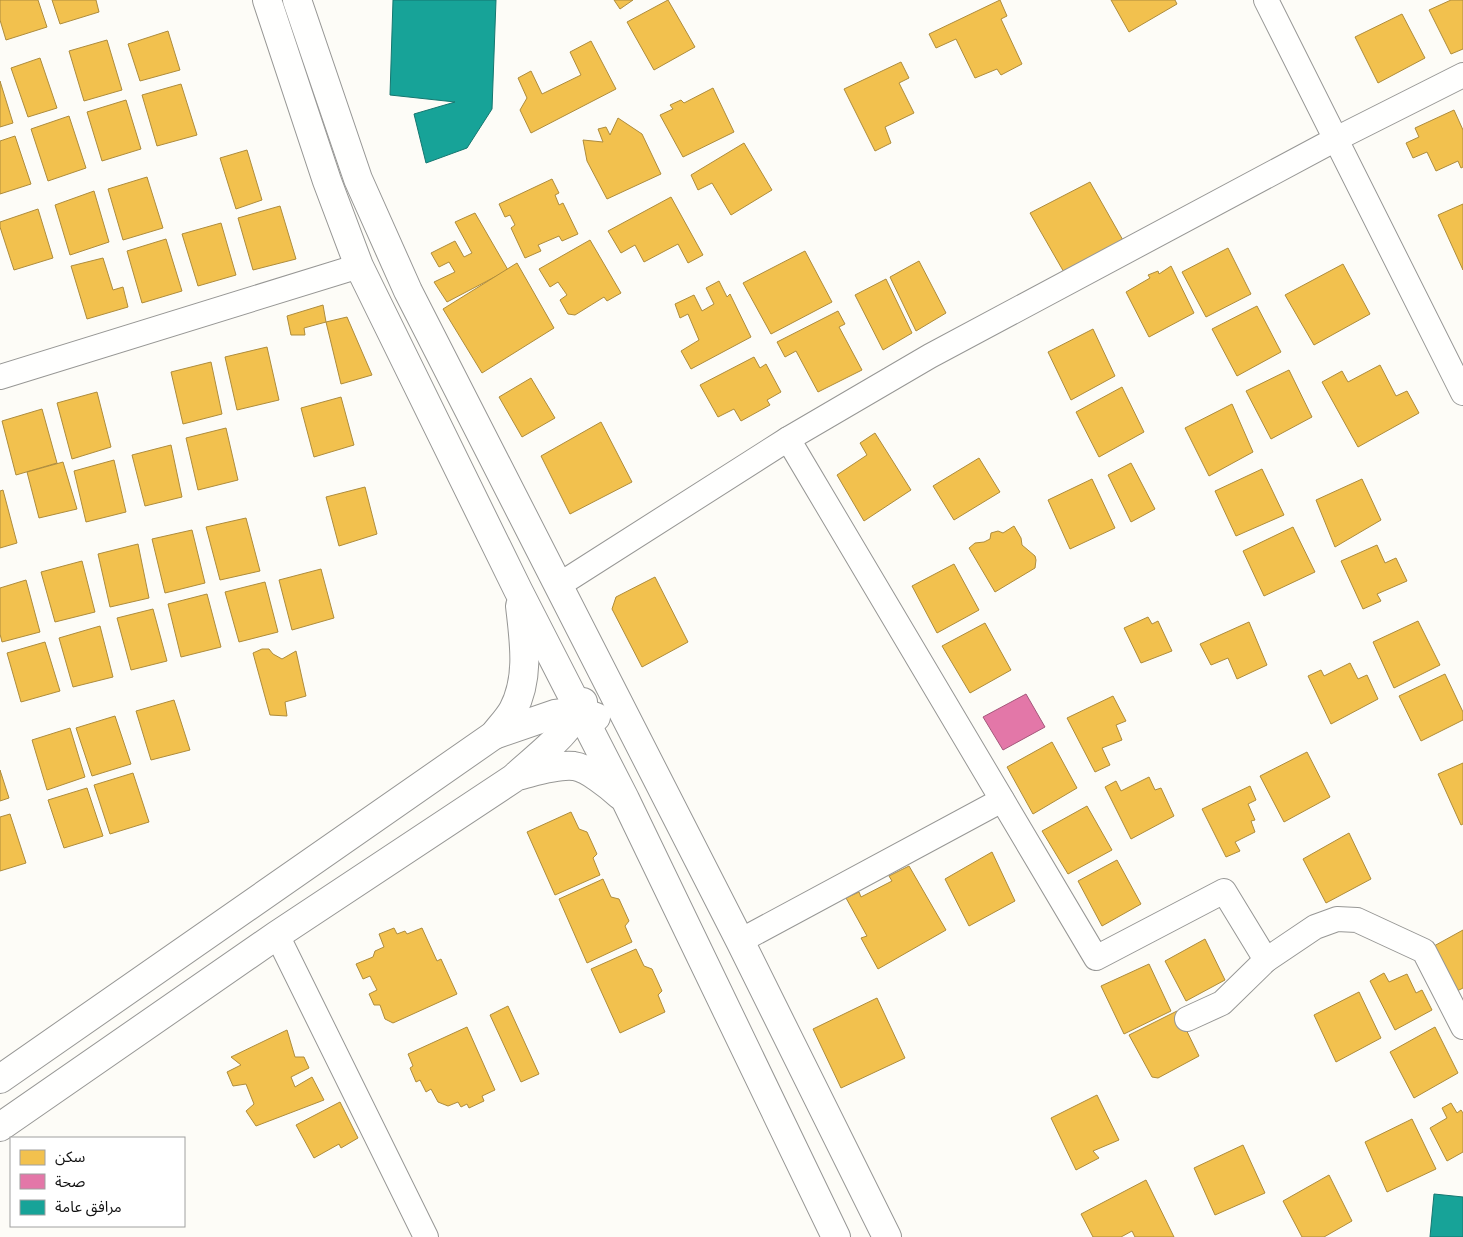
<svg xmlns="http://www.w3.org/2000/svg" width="1463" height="1237" viewBox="0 0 1463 1237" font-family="'Roboto Serif','Noto Sans Arabic',serif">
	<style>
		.homes { fill: #f2c14e; stroke: #ae8c3c }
		.health { fill: #e377a8; stroke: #a4587b }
		.public { fill: #17a398; stroke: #157770 }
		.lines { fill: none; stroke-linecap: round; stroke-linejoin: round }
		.minor-casing { stroke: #979795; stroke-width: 26 }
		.tertiary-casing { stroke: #979795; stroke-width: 30 }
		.minor { stroke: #fffffe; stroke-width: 24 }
		.tertiary { stroke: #fffffe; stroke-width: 28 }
	</style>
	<rect width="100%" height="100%" fill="#fdfcf7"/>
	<g class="homes">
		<path d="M0,0H38L47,27L6,40L0,20Z"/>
		<path d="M52,0H96L99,12L60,24Z"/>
		<path d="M614,0H633L620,9Z"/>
		<path d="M668,0L695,47L654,70L627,22Z"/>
		<path d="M1000,0L1007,16L1001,19L1022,64L1001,75L997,69L975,78L956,39L936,48L929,34Z"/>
		<path d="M1111,0H1175L1177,4L1129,32Z"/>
		<path d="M1451,0H1463V49L1451,54L1429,10Z"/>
		<path d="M1402,14L1425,58L1378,83L1355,37Z"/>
		<path d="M168,31L180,70L140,81L128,44Z"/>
		<path d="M107,40L122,90L84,101L69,51Z"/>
		<path d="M591,41L616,89L531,133L520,110L527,98L518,78L531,71L542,94L581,75L570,52Z"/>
		<path d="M40,58L57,108L28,117L11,68Z"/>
		<path d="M901,62L909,78L899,83L914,113L885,127L891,143L875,151L844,89Z"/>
		<path d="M0,81L13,123L0,127Z"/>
		<path d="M181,84L197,135L157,146L142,95Z"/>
		<path d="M713,88L734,132L683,157L660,115L673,109L670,105L681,100L684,103Z"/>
		<path d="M126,100L141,149L102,161L87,112Z"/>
		<path d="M1454,110L1463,130V167L1461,168L1458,161L1436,171L1427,152L1413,158L1406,143L1419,137L1415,128Z"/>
		<path d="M69,116L86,168L48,181L31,129Z"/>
		<path d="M618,118L642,134L661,174L607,199L587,161L583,140L603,142L598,129L606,127L610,135Z"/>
		<path d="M15,136L31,184L0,194V141Z"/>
		<path d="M744,143L772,190L731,215L712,183L698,190L691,175Z"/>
		<path d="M247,150L262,200L236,209L220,158Z"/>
		<path d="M147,177L163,228L123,240L108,189Z"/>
		<path d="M552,179L559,193L555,195L559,205L563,203L578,234L562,241L559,236L538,245L541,251L525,258L511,228L515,225L510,215L505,217L499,204Z"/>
		<path d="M1090,182L1124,242L1065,274L1030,213Z"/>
		<path d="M94,191L109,242L70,255L55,205Z"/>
		<path d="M671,197L703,255L688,263L678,244L644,262L635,245L621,253L608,231Z"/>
		<path d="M1463,204V270L1438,215Z"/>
		<path d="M280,206L296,259L253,270L238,218Z"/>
		<path d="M38,209L53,258L14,270L0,227V222Z"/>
		<path d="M475,213L508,270L447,302L434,282L455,272L449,262L439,267L431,253L455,241L464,257L472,253L455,222Z"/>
		<path d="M221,223L236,275L198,286L182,234Z"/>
		<path d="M166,239L182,291L142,303L127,251Z"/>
		<path d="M590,240L621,293L607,301L604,297L575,315L568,314L560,300L567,295L558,282L550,287L539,269Z"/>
		<path d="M1228,248L1251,294L1206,317L1182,272Z"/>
		<path d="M805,251L832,302L771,334L743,283Z"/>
		<path d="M103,258L113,290L123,287L128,307L87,319L71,266Z"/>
		<path d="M919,261L946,313L916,331L890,277Z"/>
		<path d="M517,263L554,328L482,373L443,309Z"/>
		<path d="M1343,264L1370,314L1314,345L1285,295Z"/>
		<path d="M1171,266L1194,313L1149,337L1126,292L1150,278L1148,275L1158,271L1159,274Z"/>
		<path d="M886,279L912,333L883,350L855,295Z"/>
		<path d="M719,281L727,297L730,294L751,337L691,369L681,351L699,340L688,314L680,318L675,304L694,295L702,311L714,304L706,288Z"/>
		<path d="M323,305L326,322L304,328L305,335H291L287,316Z"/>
		<path d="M1257,306L1281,352L1237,376L1212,329Z"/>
		<path d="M838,311L845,324L839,327L862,370L818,392L796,351L785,357L777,342Z"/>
		<path d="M347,317L372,375L341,384L326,322Z"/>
		<path d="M1093,329L1115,376L1071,400L1048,352Z"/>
		<path d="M267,347L279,400L237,410L225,357Z"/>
		<path d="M754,357L760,368L766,364L781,392L767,400L770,405L741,421L734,409L718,417L700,385Z"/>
		<path d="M211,362L222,414L183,424L171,372Z"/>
		<path d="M1380,365L1396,396L1407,391L1419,413L1358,447L1322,382L1342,371L1348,382Z"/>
		<path d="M1289,370L1312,417L1271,439L1246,391Z"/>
		<path d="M531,378L555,418L522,437L499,397Z"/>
		<path d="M1122,387L1144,432L1099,457L1076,412Z"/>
		<path d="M97,392L111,447L72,459L57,403Z"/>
		<path d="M341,397L354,445L314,457L301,408Z"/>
		<path d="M1232,404L1253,452L1209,476L1185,428Z"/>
		<path d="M42,409L57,463L16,475L2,421Z"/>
		<path d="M601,422L632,482L570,514L541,456Z"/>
		<path d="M226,428L238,480L198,490L186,438Z"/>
		<path d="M875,433L911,490L864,521L837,475L867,455L860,443Z"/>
		<path d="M171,445L182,497L145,506L132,455Z"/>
		<path d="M979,458L1000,492L954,520L933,486Z"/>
		<path d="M114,460L126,512L86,522L74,471Z"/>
		<path d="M63,462L77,509L39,518L27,472Z"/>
		<path d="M1131,463L1155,509L1131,522L1108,475Z"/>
		<path d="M1262,469L1284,515L1236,536L1215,491Z"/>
		<path d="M1092,479L1115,528L1070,549L1048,500Z"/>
		<path d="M1362,479L1381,520L1335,547L1316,500Z"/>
		<path d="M365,487L377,534L339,546L326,497Z"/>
		<path d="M3,490L17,543L0,548V491Z"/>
		<path d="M246,518L260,571L220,580L206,527Z"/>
		<path d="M1014,526L1021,538L1022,545L1035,556L1036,560L1035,568L995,592L969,548L975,543L984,542L990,539L991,533L998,531L1003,533Z"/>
		<path d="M1293,527L1315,572L1264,596L1243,551Z"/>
		<path d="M192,530L205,583L165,593L152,539Z"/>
		<path d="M138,544L149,598L110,607L98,554Z"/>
		<path d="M1377,545L1385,563L1396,558L1407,581L1377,594L1381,601L1363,609L1341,561Z"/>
		<path d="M82,561L95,612L55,622L41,572Z"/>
		<path d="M954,564L979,610L937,633L912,586Z"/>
		<path d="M321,569L334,618L292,630L279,580Z"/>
		<path d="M655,577L688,642L642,667L612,609L616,597Z"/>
		<path d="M26,580L40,632L2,642L0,634V588Z"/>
		<path d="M265,582L278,632L239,642L225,592Z"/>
		<path d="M207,594L221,647L181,657L168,604Z"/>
		<path d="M153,609L167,661L131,670L117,618Z"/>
		<path d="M1148,617L1152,624L1158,621L1172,651L1141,663L1124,628Z"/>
		<path d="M1418,621L1440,665L1394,688L1373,642Z"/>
		<path d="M1249,622L1267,665L1237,679L1228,658L1211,665L1200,644Z"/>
		<path d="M985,623L1011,670L970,693L942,646Z"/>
		<path d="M100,626L113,677L73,687L59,638Z"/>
		<path d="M45,642L60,691L21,702L7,653Z"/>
		<path d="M262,649H269L273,654L282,659L296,651L306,696L285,702L287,716L270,715L253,653Z"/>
		<path d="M1350,663L1358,679L1367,675L1378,699L1331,724L1308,676L1321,670L1324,676Z"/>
		<path d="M1445,674L1463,712V720L1421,741L1399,696Z"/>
		<path d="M1113,696L1126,721L1116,725L1122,740L1102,748L1110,765L1095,772L1067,718Z"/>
		<path d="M174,700L190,750L151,760L136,711Z"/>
		<path d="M115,716L131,764L92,776L76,728Z"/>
		<path d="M70,728L85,777L47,790L32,740Z"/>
		<path d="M1052,742L1077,788L1033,814L1007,767Z"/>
		<path d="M1307,752L1330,797L1284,822L1260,776Z"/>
		<path d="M1463,763V824L1461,825L1438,774Z"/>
		<path d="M0,770L9,798L0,801Z"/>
		<path d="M133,773L149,822L110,834L94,785Z"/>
		<path d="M1149,777L1155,790L1161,788L1174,816L1131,839L1105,787L1116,781L1121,791Z"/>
		<path d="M1250,786L1256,800L1248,804L1255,820L1251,821L1255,832L1235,842L1240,851L1226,857L1202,809Z"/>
		<path d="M87,788L103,836L64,848L48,800Z"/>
		<path d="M1087,806L1112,850L1068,874L1042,831Z"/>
		<path d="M571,812L579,829L587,832L597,854L593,858L600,875L555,895L527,832Z"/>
		<path d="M10,814L26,863L0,871V817Z"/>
		<path d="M1349,833L1371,879L1326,903L1303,859Z"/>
		<path d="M992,852L1015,901L969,926L945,879Z"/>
		<path d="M1117,860L1141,904L1102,926L1078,881Z"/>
		<path d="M909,866L946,930L878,969L861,938L867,936L846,898L859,892L861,897L892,881L889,876Z"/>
		<path d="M603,879L611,897L619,899L629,921L625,926L632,942L587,963L559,899Z"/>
		<path d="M394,928L397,934L405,931L407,934L422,928L437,961L441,959L457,994L393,1023L385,1019L380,1005H374L369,994L377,990L370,976L363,979L356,964L373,957L375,951L384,947L379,934Z"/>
		<path d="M1463,930V988L1457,991L1434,946Z"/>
		<path d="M1205,939L1225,980L1186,1001L1165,961Z"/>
		<path d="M636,949L644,966L652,969L662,991L658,995L665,1012L620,1033L591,969Z"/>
		<path d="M1149,964L1171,1011L1124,1034L1101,986Z"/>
		<path d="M1384,973L1389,982L1407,974L1416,993L1422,990L1432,1010L1395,1030L1370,981Z"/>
		<path d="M1359,992L1381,1038L1336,1062L1314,1015Z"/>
		<path d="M877,998L905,1058L841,1088L813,1029Z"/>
		<path d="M508,1006L539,1074L521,1082L490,1015Z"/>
		<path d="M1177,1011L1199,1056L1158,1078L1152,1077L1129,1035Z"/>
		<path d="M467,1027L495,1090L482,1096L484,1101L469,1108L467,1104L461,1107L458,1102L448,1106L438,1102L431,1089L426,1092L420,1080L416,1082L410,1068L413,1066L408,1054Z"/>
		<path d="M1435,1027L1458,1073L1414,1098L1390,1052Z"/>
		<path d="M287,1030L295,1057H304L309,1068L291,1077L295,1087L312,1077L324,1100L256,1126L246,1111L254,1104L246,1084L233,1086L227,1072L241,1065L231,1057Z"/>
		<path d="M1097,1095L1119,1140L1093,1151L1099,1158L1076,1170L1051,1118Z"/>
		<path d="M340,1102L358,1138L341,1148L339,1144L314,1158L296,1125Z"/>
		<path d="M1451,1103L1457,1113L1461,1110L1463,1113V1152L1447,1161L1430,1128L1447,1118L1442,1108Z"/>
		<path d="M1412,1119L1436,1169L1387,1192L1365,1142Z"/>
		<path d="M1243,1145L1265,1193L1215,1215L1194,1168Z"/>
		<path d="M1329,1175L1352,1221L1324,1237H1302L1283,1201Z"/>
		<path d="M1146,1180L1174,1237H1135L1132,1231L1121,1237H1093L1081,1214Z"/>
	</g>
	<path class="health" d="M1026,694L1045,727L1003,750L983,717Z"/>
	<g class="public">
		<path d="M393,0H496L492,109L467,148L426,163L414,114L455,102L390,95Z"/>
		<path d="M1434,1194L1463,1197V1237H1430Z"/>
	</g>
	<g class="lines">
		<g class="minor-casing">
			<g id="minor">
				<path d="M1266,0L1463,393"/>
				<path d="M0,377L359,266"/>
				<path d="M788,439L1096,958L1224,891L1266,960L1315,927L1337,919L1357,920L1424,951L1463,1027"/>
				<path d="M559,585L788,439L930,356L1336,139L1463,75"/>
				<path d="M277,935L426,1237"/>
				<path d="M740,941L1002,800"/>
				<path d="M1187,1019L1222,1003L1266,960"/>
			</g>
		</g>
		<g class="tertiary-casing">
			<g id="tertiary">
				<path d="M267,0L327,181L359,266L518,590L625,799L836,1237"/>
				<path d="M297,0L358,179L408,291L740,941L887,1237"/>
				<path d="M494,735L555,714L580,711L596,717"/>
				<path d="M517,775C538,756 574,729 583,702"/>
				<path d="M0,1079L494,735C500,727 508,719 513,710C530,678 524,641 520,606"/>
				<path d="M0,1127L277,935L517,776C534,772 557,764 574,766C588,768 610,786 620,795"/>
			</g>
		</g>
		<use href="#minor" class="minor"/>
		<use href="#tertiary" class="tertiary"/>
	</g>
	<rect x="10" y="1137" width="175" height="90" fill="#ffffff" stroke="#a0a0a0"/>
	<rect x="20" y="1150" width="25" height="15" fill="#f2c14e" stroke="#a0a0a0"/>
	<text x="55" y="1162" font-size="15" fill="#111111">سكن</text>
	<rect x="20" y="1174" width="25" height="15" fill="#e377a8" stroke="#a0a0a0"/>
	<text x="55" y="1187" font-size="15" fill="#111111">صحة</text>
	<rect x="20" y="1200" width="25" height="15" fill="#17a398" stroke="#a0a0a0"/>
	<text x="55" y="1212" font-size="15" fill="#111111">مرافق عامة</text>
</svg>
